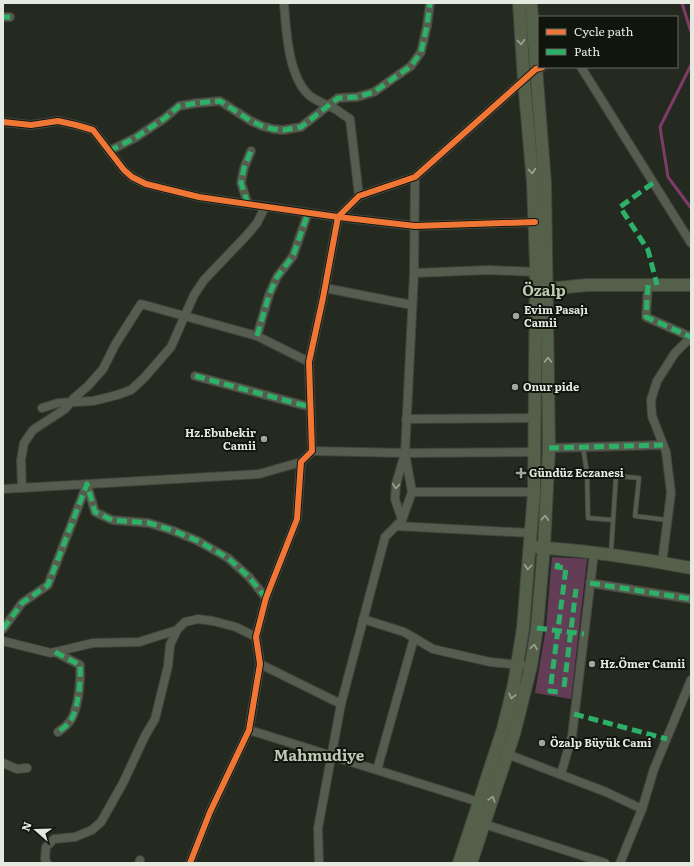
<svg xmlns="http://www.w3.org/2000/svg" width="694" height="866" viewBox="0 0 694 866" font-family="Literata,serif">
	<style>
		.green { fill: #633d55 }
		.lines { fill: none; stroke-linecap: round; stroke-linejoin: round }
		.stream { stroke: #7f3b68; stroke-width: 3 }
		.lane-casing { stroke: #40443c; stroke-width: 5.5 }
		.street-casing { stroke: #40443c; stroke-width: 10 }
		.secondary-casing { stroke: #40443c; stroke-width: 14 }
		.lane { stroke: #565d4e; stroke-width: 4 }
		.street { stroke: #565d4e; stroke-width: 8 }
		.secondary { stroke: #55604b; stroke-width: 12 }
		.quiet { stroke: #2db169; stroke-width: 5; stroke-dasharray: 10 5; stroke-linecap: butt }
		.cycleway-casing { stroke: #11150d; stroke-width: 8 }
		.cycleway { stroke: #f07635; stroke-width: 6 }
		.oneway { stroke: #9ca595 }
		.oneway2 { stroke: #9da496 }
		.poi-dot { fill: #a1a79c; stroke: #11150d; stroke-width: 1.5 }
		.labels { text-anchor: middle; stroke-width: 4; stroke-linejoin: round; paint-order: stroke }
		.poi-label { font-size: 11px; font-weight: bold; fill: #e4eadf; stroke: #11150d; text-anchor: start }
		.district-label { font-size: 15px; font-weight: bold; fill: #becab4; stroke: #11150d }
	</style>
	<rect width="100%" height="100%" fill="#252a21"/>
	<path class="green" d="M552,557L587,559L571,699L535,693L546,628Z"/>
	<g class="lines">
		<g class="stream">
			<path d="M682,3L691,32"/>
			<path d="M691,65L660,127L668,177L691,208"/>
		</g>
		<g class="lane-casing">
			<g id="lane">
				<path d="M583,447L587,473L588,518L613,520"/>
				<path d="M587,473H614L616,476"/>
				<path d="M611,553L616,476L639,478L635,516L667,520"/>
			</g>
		</g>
		<g class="street-casing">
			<g id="street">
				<path d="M284,3C286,29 288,78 310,96C318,102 328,105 337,110C341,113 345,116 350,119L359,196"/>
				<path d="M3,17H10"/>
				<path d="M581,67L691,243"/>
				<path d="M3,122L31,125L58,121L76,125L93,130L124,170L132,177L146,184L199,197L338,217L415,226L535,222"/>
				<path d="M109,151L135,138L165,118L179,106L197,103L220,101L251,121L262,126L273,129L283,130L301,127L338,98L357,97L374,92L411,66L421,52L427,26L430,3"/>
				<path d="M248,204L241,183L244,168L251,151"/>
				<path d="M414,273L489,270L536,272"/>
				<path d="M648,285L646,317L691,337"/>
				<path d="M325,288L412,305"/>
				<path d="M257,336L269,295L277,277L293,256L308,213"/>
				<path d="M195,376L310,407"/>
				<path d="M42,408L58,403L93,401L117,395L131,390L144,378L171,347L194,295L204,280L247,235L257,223L265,207"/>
				<path d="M406,419L535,418"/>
				<path d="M549,448L663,445"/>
				<path d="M312,451L405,453L535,452"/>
				<path d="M22,488L21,460L24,443L33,430L65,409L74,398L88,386L103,369L115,345L141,304L257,336L309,362"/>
				<path d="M3,489L259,474L301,462"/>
				<path d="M412,492H534"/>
				<path d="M402,520L395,499L396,484L405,453L414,273L415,177"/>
				<path d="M396,526L530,533"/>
				<path d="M662,563L671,493L666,452L652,416L651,400L657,381L675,353L686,342L691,339"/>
				<path d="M590,583L691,599"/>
				<path d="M363,619L404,632L433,649L490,662L531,666"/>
				<path d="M3,629L22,603L48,585L87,484L95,512L112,520L149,523L174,531L198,541L228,558L249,577L266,598"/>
				<path d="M3,641L51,653L93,643L139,642L177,630L185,622L198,619L213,621L236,627L256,637"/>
				<path d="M55,652L80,665C81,680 79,701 73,716C70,723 64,728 58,732"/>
				<path d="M260,664L341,704"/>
				<path d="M249,730L479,802"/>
				<path d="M507,754L606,792L642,809"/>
				<path d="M3,763L17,769L27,768"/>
				<path d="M377,770L414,638"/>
				<path d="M561,774L572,736L594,553"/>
				<path d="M484,824L605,863"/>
				<path d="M47,863L45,859L46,847L54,839L75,837L92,830L101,822L123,783L145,736L155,719L168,666L170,645L177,630"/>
				<path d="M139,863L140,860"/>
				<path d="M190,863L210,812L249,730L260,664L256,637L266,598L297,519L301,462L312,451L309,362L323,298L338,217L359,196L415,177L536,69L543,67"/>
				<path d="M319,863L318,828L341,704L385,537L402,520L412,492L405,453"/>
				<path d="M620,863L642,809L654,769L691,680"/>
			</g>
		</g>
		<g class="secondary-casing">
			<g id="secondary">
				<path d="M540,288L547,289L587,285H691"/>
				<path d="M536,547C588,551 640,558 691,568"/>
				<path d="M459,863L503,729L514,684L523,628L534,492L536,264L533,183L524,81L519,3"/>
				<path d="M471,863L514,734L531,666L537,628L544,547L549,448L545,183L531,3"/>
			</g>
		</g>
		<use href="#lane" class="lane"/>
		<use href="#street" class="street"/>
		<use href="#secondary" class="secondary"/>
		<g class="quiet">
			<path d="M3,17H10"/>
			<path d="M109,151L135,138L165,118L179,106L197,103L220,101L251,121L262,126L273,129L283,130L301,127L338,98L357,97L374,92L411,66L421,52L427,26L430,3"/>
			<path d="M653,183L620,207L648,250L657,285"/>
			<path d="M248,204L241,183L244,168L251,151"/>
			<path d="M648,285L646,317L691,337"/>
			<path d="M257,336L269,295L277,277L293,256L308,213"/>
			<path d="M195,376L310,407"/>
			<path d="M549,448L663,445"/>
			<path d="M558,563L557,567L566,568L550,691L558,692"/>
			<path d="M590,583L691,599"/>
			<path d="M537,628L584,634"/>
			<path d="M3,629L22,603L48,585L87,484L95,512L112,520L149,523L174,531L198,541L228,558L249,577L266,598"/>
			<path d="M55,652L80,665C81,680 79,701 73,716C70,723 64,728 58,732"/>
			<path d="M564,687L576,589"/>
			<path d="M574,714L667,739"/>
		</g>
		<g class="cycleway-casing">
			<g id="cycleway">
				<path d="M3,122L31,125L58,121L76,125L93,130L124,170L132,177L146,184L199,197L338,217L415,226L535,222"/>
				<path d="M190,863L210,812L249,730L260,664L256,637L266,598L297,519L301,462L312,451L309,362L323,298L338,217L359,196L415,177L536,69L543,67"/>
			</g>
		</g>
		<use href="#cycleway" class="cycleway"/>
	</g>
	<defs><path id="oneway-chevron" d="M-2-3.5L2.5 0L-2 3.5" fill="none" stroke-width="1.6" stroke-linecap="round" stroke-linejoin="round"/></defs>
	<g class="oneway">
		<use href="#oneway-chevron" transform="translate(521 42) rotate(86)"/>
		<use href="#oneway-chevron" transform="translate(532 171) rotate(85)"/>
		<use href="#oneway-chevron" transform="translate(548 360) rotate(-90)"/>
		<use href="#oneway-chevron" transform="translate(545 518) rotate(-87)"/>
		<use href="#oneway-chevron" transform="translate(528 567) rotate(94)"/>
		<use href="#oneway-chevron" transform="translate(534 647) rotate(-81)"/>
		<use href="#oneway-chevron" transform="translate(512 696) rotate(104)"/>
		<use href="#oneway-chevron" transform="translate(492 799) rotate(-72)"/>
	</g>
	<use class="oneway2" href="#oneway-chevron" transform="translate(396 486) rotate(96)"/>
	<g class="poi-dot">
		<circle cx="516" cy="316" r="4"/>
		<circle cx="515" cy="387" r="4"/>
		<circle cx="264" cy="439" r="4"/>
		<path d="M519 467h4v4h4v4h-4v4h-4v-4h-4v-4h4z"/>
		<circle cx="592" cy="664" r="4"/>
		<circle cx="542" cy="743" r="4"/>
	</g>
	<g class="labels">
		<g class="poi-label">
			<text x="524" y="314">Evim Pasajı<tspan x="524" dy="13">Camii</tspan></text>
			<text x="523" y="391">Onur pide</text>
			<text x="256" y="437" text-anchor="end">Hz.Ebubekir<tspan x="256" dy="13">Camii</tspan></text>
			<text x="529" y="477">Gündüz Eczanesi</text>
			<text x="600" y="668">Hz.Ömer Camii</text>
			<text x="550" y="747">Özalp Büyük Cami</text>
		</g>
		<g class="district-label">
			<text x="544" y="296">Özalp</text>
			<text x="319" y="761">Mahmudiye</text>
		</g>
	</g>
	<rect width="694" height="866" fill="none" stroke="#e4eadf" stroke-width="8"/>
	<rect x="538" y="16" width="140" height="52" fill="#11150d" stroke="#656a61"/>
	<rect x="546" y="29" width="20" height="6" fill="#f07635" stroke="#656a61"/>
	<text x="574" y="36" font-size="12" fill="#e4eadf">Cycle path</text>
	<rect x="546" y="49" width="20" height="6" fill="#2db169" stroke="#656a61"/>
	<text x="574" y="56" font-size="12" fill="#e4eadf">Path</text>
	<g transform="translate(36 830) rotate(290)" stroke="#11150d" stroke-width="3" paint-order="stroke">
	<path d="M0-3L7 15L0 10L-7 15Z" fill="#e4eadf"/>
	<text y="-6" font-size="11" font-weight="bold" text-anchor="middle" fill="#e4eadf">N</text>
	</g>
</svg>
